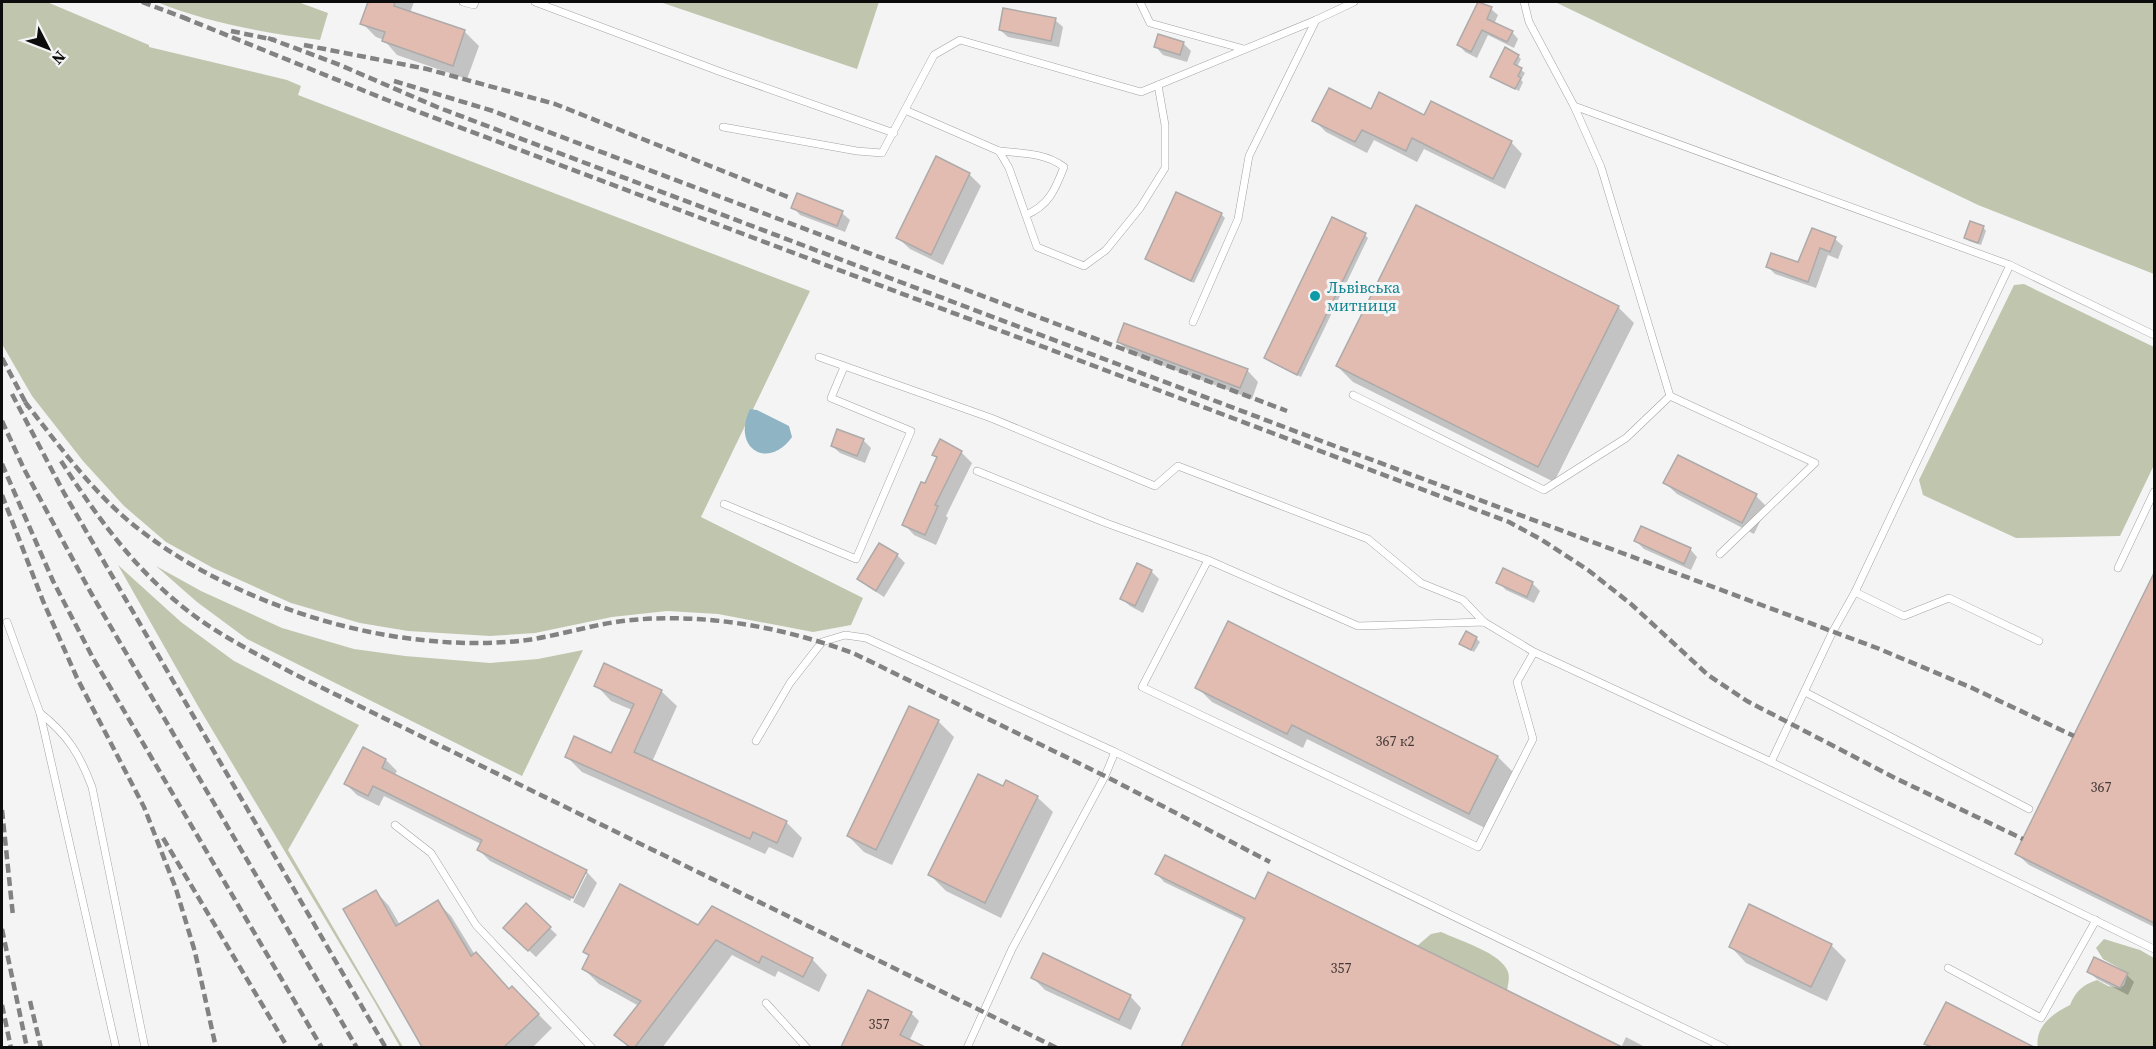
<svg xmlns="http://www.w3.org/2000/svg" width="2156" height="1049" viewBox="0 0 2156 1049" font-family="'Source Serif 4',serif">
	<style>
		.green { fill: #c0c6ae }
		.water { fill: #8fb5c5 }
		.shadow { fill: #0003 }
		.building { fill: #e2bbb1; stroke: #acabaa; stroke-width: 1.5 }
		.lines { fill: none; stroke-linecap: round; stroke-linejoin: round }
		.service-casing { stroke: #a3a3a4; stroke-width: 8 }
		.service { stroke: #fff; stroke-width: 7 }
		.rail { stroke: #828282; stroke-width: 4.5; stroke-dasharray: 9 4.5; stroke-linecap: butt }
		.culture-dot { fill: #0f9aa8; stroke: #f4f4f5; stroke-width: 2 }
		.labels { text-anchor: middle; stroke-width: 6; stroke-linejoin: round; paint-order: stroke }
		.number-label { font-size: 14px; fill: #423835 }
		.culture-label { font-size: 16px; fill: #0d838f; stroke: #f4f4f5; text-anchor: start }
	</style>
	<rect width="100%" height="100%" fill="#f4f4f5"/>
	<g class="green">
		<path d="M2,2H47L149,45V47L287,80L301,86L298,95L810,291L701,517L863,598L851,625L813,632L718,614L667,611L612,617L535,633L490,636L408,631L360,623L291,603L213,568L166,542L124,506L83,461L32,396L2,344Z"/>
		<path d="M157,2H298L328,13L320,40C265,33 208,23 157,2Z"/>
		<path d="M660,2H879L857,69Z"/>
		<path d="M1555,2H2154V274L1978,205Z"/>
		<path d="M2024,284L2154,347V465L2120,536L2016,538L1923,495L1919,480L2014,285Z"/>
		<path d="M118,565L181,622L234,661L359,725L288,850L403,1047H400L374,1001L198,706Z"/>
		<path d="M156,566L201,591L282,628L354,649L405,656L490,663L538,659L583,650L522,776L247,639L197,602Z"/>
		<path d="M1441,932C1458,940 1502,953 1508,972C1510,978 1508,984 1507,991L1417,946L1431,934Z"/>
		<path d="M2104,939L2140,950L2154,958V1047L2038,1048C2034,1027 2053,1013 2070,1005C2076,991 2082,985 2097,980L2108,986L2120,988L2124,985L2128,973L2103,959L2096,948Z"/>
	</g>
	<path class="water" d="M750,409L757,410L789,426L792,437C768,471 731,448 750,409Z"/>
	<g class="shadow">
		<path d="M370,2H414L410,13L465,32L479,46L467,79L397,55L384,40L376,37L362,23Z"/>
		<path d="M1479,3L1491,9L1498,15L1494,24L1512,32L1518,39L1514,48L1488,35L1477,58L1465,52L1459,45Z"/>
		<path d="M1055,20L1063,27L1059,47L1008,37L1000,30Z"/>
		<path d="M1183,43L1191,51L1187,62L1163,55L1156,47Z"/>
		<path d="M1518,56L1521,59L1517,67L1525,73L1521,80L1523,82L1519,91L1492,77Z"/>
		<path d="M1371,111L1424,117L1511,142L1522,154L1505,189L1424,149L1417,162L1374,140L1367,153L1326,132L1314,120Z"/>
		<path d="M969,174L981,186L943,265L910,249L898,238Z"/>
		<path d="M793,207L842,213L850,220L845,232L800,215Z"/>
		<path d="M1221,214L1225,218L1194,283L1147,259Z"/>
		<path d="M1983,227L1986,231L1981,245L1969,241L1966,238Z"/>
		<path d="M1813,230L1835,239L1843,246L1838,259L1828,255L1816,288L1775,274L1768,267L1799,264Z"/>
		<path d="M1365,235L1368,238L1301,377L1269,361L1265,358Z"/>
		<path d="M1618,307L1634,323L1554,482L1353,382L1337,366Z"/>
		<path d="M1118,341L1247,370L1258,382L1252,399L1130,353Z"/>
		<path d="M863,440L871,448L865,463L840,453L832,446Z"/>
		<path d="M961,452L972,463L946,516L948,518L936,545L914,535L904,524L938,458L934,454Z"/>
		<path d="M1665,483L1756,496L1767,507L1754,534L1677,494Z"/>
		<path d="M1636,541L1690,549L1697,557L1691,570L1644,549Z"/>
		<path d="M897,555L905,563L884,597L867,586L859,579Z"/>
		<path d="M1504,570L1533,584L1540,591L1534,603L1506,590L1498,582Z"/>
		<path d="M1151,571L1159,579L1143,613L1130,606L1122,599Z"/>
		<path d="M2154,576V927L2029,865L2017,854Z"/>
		<path d="M1229,623L1498,757L1513,772L1485,828L1307,739L1303,748L1212,702L1197,687Z"/>
		<path d="M1476,638L1480,642L1474,652L1461,644Z"/>
		<path d="M596,685L661,691L677,706L652,762L786,822L802,838L793,858L769,847L765,854L582,772L566,756L612,755L632,710L611,701Z"/>
		<path d="M938,721L954,737L892,865L864,852L848,836Z"/>
		<path d="M363,749L386,760L397,771L394,776L586,871L597,883L584,908L573,902L587,874H584L570,901L490,861L479,850L481,844L384,796L379,806L357,795L346,784Z"/>
		<path d="M1003,788L1037,797L1053,812L1001,918L946,891L930,875Z"/>
		<path d="M1157,874L1256,901L1269,874L1619,1048H1183L1245,921L1164,882Z"/>
		<path d="M376,892L389,906L400,925L437,902L451,916L475,955L509,990L512,988L552,1028L532,1048H493L451,1005L447,1008L470,1048H424L345,909Z"/>
		<path d="M526,905L557,935L536,957L505,928Z"/>
		<path d="M698,927L812,959L827,975L819,992L778,971L775,977L732,955L662,1048H629L616,1035L639,1006L599,984L584,969L590,957L585,952Z"/>
		<path d="M1831,945L1846,960L1827,1001L1746,963L1731,947Z"/>
		<path d="M2089,972L2127,975L2134,982L2128,995L2097,979Z"/>
		<path d="M1033,978L1130,996L1141,1008L1131,1030L1045,990Z"/>
		<path d="M869,992L911,1013L919,1021L909,1041L921,1048H842Z"/>
		<path d="M1947,1004L2031,1048H1930L1926,1043Z"/>
		<path d="M1626,1037L1647,1048H1621Z"/>
	</g>
	<g class="building">
		<path d="M368,2H395L394,6L465,30L453,66L382,41L385,32L360,24Z"/>
		<path d="M1478,2L1492,7L1487,19L1513,31L1507,42L1482,30L1471,52L1457,45Z"/>
		<path d="M1003,8L1056,18L1051,41L999,30Z"/>
		<path d="M1158,34L1184,42L1180,55L1154,47Z"/>
		<path d="M1505,47L1519,55L1514,64L1522,68L1518,76L1521,78L1515,89L1490,77Z"/>
		<path d="M1329,88L1371,109L1379,92L1424,115L1431,101L1512,141L1493,179L1412,138L1406,151L1362,130L1355,142L1312,121Z"/>
		<path d="M936,156L970,173L931,255L896,238Z"/>
		<path d="M1176,192L1222,213L1191,281L1145,259Z"/>
		<path d="M797,193L843,211L837,226L791,208Z"/>
		<path d="M1416,205L1619,306L1538,467L1336,366Z"/>
		<path d="M1332,217L1366,233L1297,375L1264,358Z"/>
		<path d="M1970,221L1984,226L1978,243L1964,238Z"/>
		<path d="M1812,228L1836,237L1830,252L1820,248L1808,282L1766,267L1771,253L1798,262Z"/>
		<path d="M1124,323L1248,369L1240,388L1117,342Z"/>
		<path d="M837,429L864,439L857,456L831,446Z"/>
		<path d="M940,439L962,451L935,505L938,506L925,535L902,525L921,482L925,483L937,457L932,455Z"/>
		<path d="M1678,455L1757,494L1742,523L1663,483Z"/>
		<path d="M1641,526L1691,548L1684,564L1634,541Z"/>
		<path d="M879,543L898,554L876,591L857,579Z"/>
		<path d="M1137,563L1152,570L1135,606L1120,599Z"/>
		<path d="M1503,568L1533,582L1527,597L1496,583Z"/>
		<path d="M2154,573V923L2015,854Z"/>
		<path d="M1228,621L1498,756L1469,814L1292,725L1287,734L1195,688Z"/>
		<path d="M1466,631L1477,637L1471,650L1459,644Z"/>
		<path d="M604,663L662,690L634,752L787,821L777,843L753,832L750,839L565,757L574,736L611,753L634,704L594,686Z"/>
		<path d="M909,706L939,720L876,850L847,836Z"/>
		<path d="M363,747L386,759L382,768L587,870L573,898L477,850L482,840L373,786L368,796L344,784Z"/>
		<path d="M978,774L1003,786L1006,780L1038,796L985,903L928,875Z"/>
		<path d="M1165,855L1255,899L1268,872L1622,1047H1181L1245,918L1155,874Z"/>
		<path d="M620,884L698,925L712,906L813,958L803,977L762,956L759,963L716,940L635,1047H630L614,1035L641,1001L582,969L589,955L583,952Z"/>
		<path d="M376,890L396,926L438,900L471,956L476,952L509,989L512,986L539,1014L504,1047H422L343,909Z"/>
		<path d="M526,903L551,927L528,951L503,928Z"/>
		<path d="M1749,904L1832,944L1811,987L1729,947Z"/>
		<path d="M1043,953L1131,995L1119,1020L1031,978Z"/>
		<path d="M2094,957L2128,973L2120,988L2087,972Z"/>
		<path d="M868,990L912,1012L900,1035L925,1047H841Z"/>
		<path d="M1946,1002L2034,1047H1932L1924,1044Z"/>
	</g>
	<g class="lines">
		<g class="service-casing">
			<g id="service">
				<path d="M463,2L474,5L475,2"/>
				<path d="M535,2L721,72L894,133"/>
				<path d="M1140,2L1150,23L1244,49"/>
				<path d="M1524,2L1529,22L1574,106L1601,167L1670,396L1815,463L1720,554"/>
				<path d="M1574,106L2010,265L2154,335"/>
				<path d="M905,110L999,151L1009,168L1037,247L1084,266L1106,250L1140,208L1165,168V125L1158,85"/>
				<path d="M723,127L857,151L882,153L934,55L960,40L1141,92L1316,20L1354,2"/>
				<path d="M999,151C1021,153 1046,153 1064,167C1055,190 1049,205 1026,215"/>
				<path d="M1193,322L1238,219L1249,156L1316,20"/>
				<path d="M819,357L991,418L1155,486L1178,466L1368,539L1421,583L1463,600L1484,622"/>
				<path d="M1353,395L1544,490L1626,438L1670,396"/>
				<path d="M977,471L1106,523L1208,560"/>
				<path d="M724,504L856,559L911,431L831,398L844,367"/>
				<path d="M2118,568L2154,492"/>
				<path d="M1855,592L1904,616L1949,598L2039,641"/>
				<path d="M7,622L40,713L116,1048"/>
				<path d="M1534,652L1517,682L1533,739L1478,847L1142,687L1208,560L1358,626L1484,622L1534,652L1771,762L2154,949"/>
				<path d="M1805,692L2029,809"/>
				<path d="M40,713C68,735 80,755 92,787L145,1048"/>
				<path d="M756,741L790,683L822,642L845,635L866,638L1115,752L1725,1048"/>
				<path d="M1771,762L1832,633L1855,592L2010,265"/>
				<path d="M395,825L431,853L476,925L592,1048"/>
				<path d="M1948,968L2041,1018L2096,920"/>
				<path d="M766,1003L807,1048"/>
				<path d="M967,1048L1012,949L1105,776L1115,752"/>
			</g>
		</g>
		<use href="#service" class="service"/>
		<g class="rail">
			<path d="M142,2L190,20"/>
			<path d="M182,17L387,100L1509,522L1542,540L1588,570L1631,604L1708,675L1747,701L1895,778L2023,839"/>
			<path d="M231,31L275,40"/>
			<path d="M268,38L340,65L437,107L1316,439L1877,648L1970,687L2074,736"/>
			<path d="M304,45L427,69L555,104L788,197"/>
			<path d="M394,81L493,111L1287,411"/>
			<path d="M2,358L28,407"/>
			<path d="M12,394L64,493L386,1048"/>
			<path d="M25,402C58,444 89,488 131,523C234,607 395,656 527,640C562,635 597,623 632,620C706,613 782,627 853,653L1105,776L1270,862"/>
			<path d="M2,421L24,469L91,593L357,1048"/>
			<path d="M61,461C97,517 135,570 188,611C220,636 259,655 294,674L1057,1048"/>
			<path d="M2,464L53,581L93,658L322,1048"/>
			<path d="M2,495L43,601L77,678L144,807L176,889L195,952L216,1048"/>
			<path d="M2,810L13,916"/>
			<path d="M163,838L288,1048"/>
			<path d="M2,929L27,1048"/>
			<path d="M30,1001L41,1048"/>
			<path d="M2,1005L11,1048"/>
		</g>
	</g>
	<circle class="culture-dot" cx="1315" cy="296" r="6"/>
	<g class="labels">
		<g class="number-label">
			<text x="1395" y="746">367 к2</text>
			<text x="2101" y="792">367</text>
			<text x="1341" y="973">357</text>
			<text x="879" y="1029">357</text>
		</g>
		<g class="culture-label">
			<text x="1327" y="293">Львівська<tspan x="1327" dy="18">митниця</tspan></text>
		</g>
	</g>
	<rect width="2156" height="1049" fill="none" stroke="#0c0c0c" stroke-width="6"/>
	<g transform="translate(48 48) rotate(132)" stroke="#f4f4f5" stroke-width="4.5" paint-order="stroke">
	<path d="M0-4.5L10 22L0 15L-10 22Z" fill="#0c0c0c"/>
	<text y="-9" font-size="16" font-weight="bold" text-anchor="middle" fill="#0c0c0c">N</text>
	</g>
</svg>
